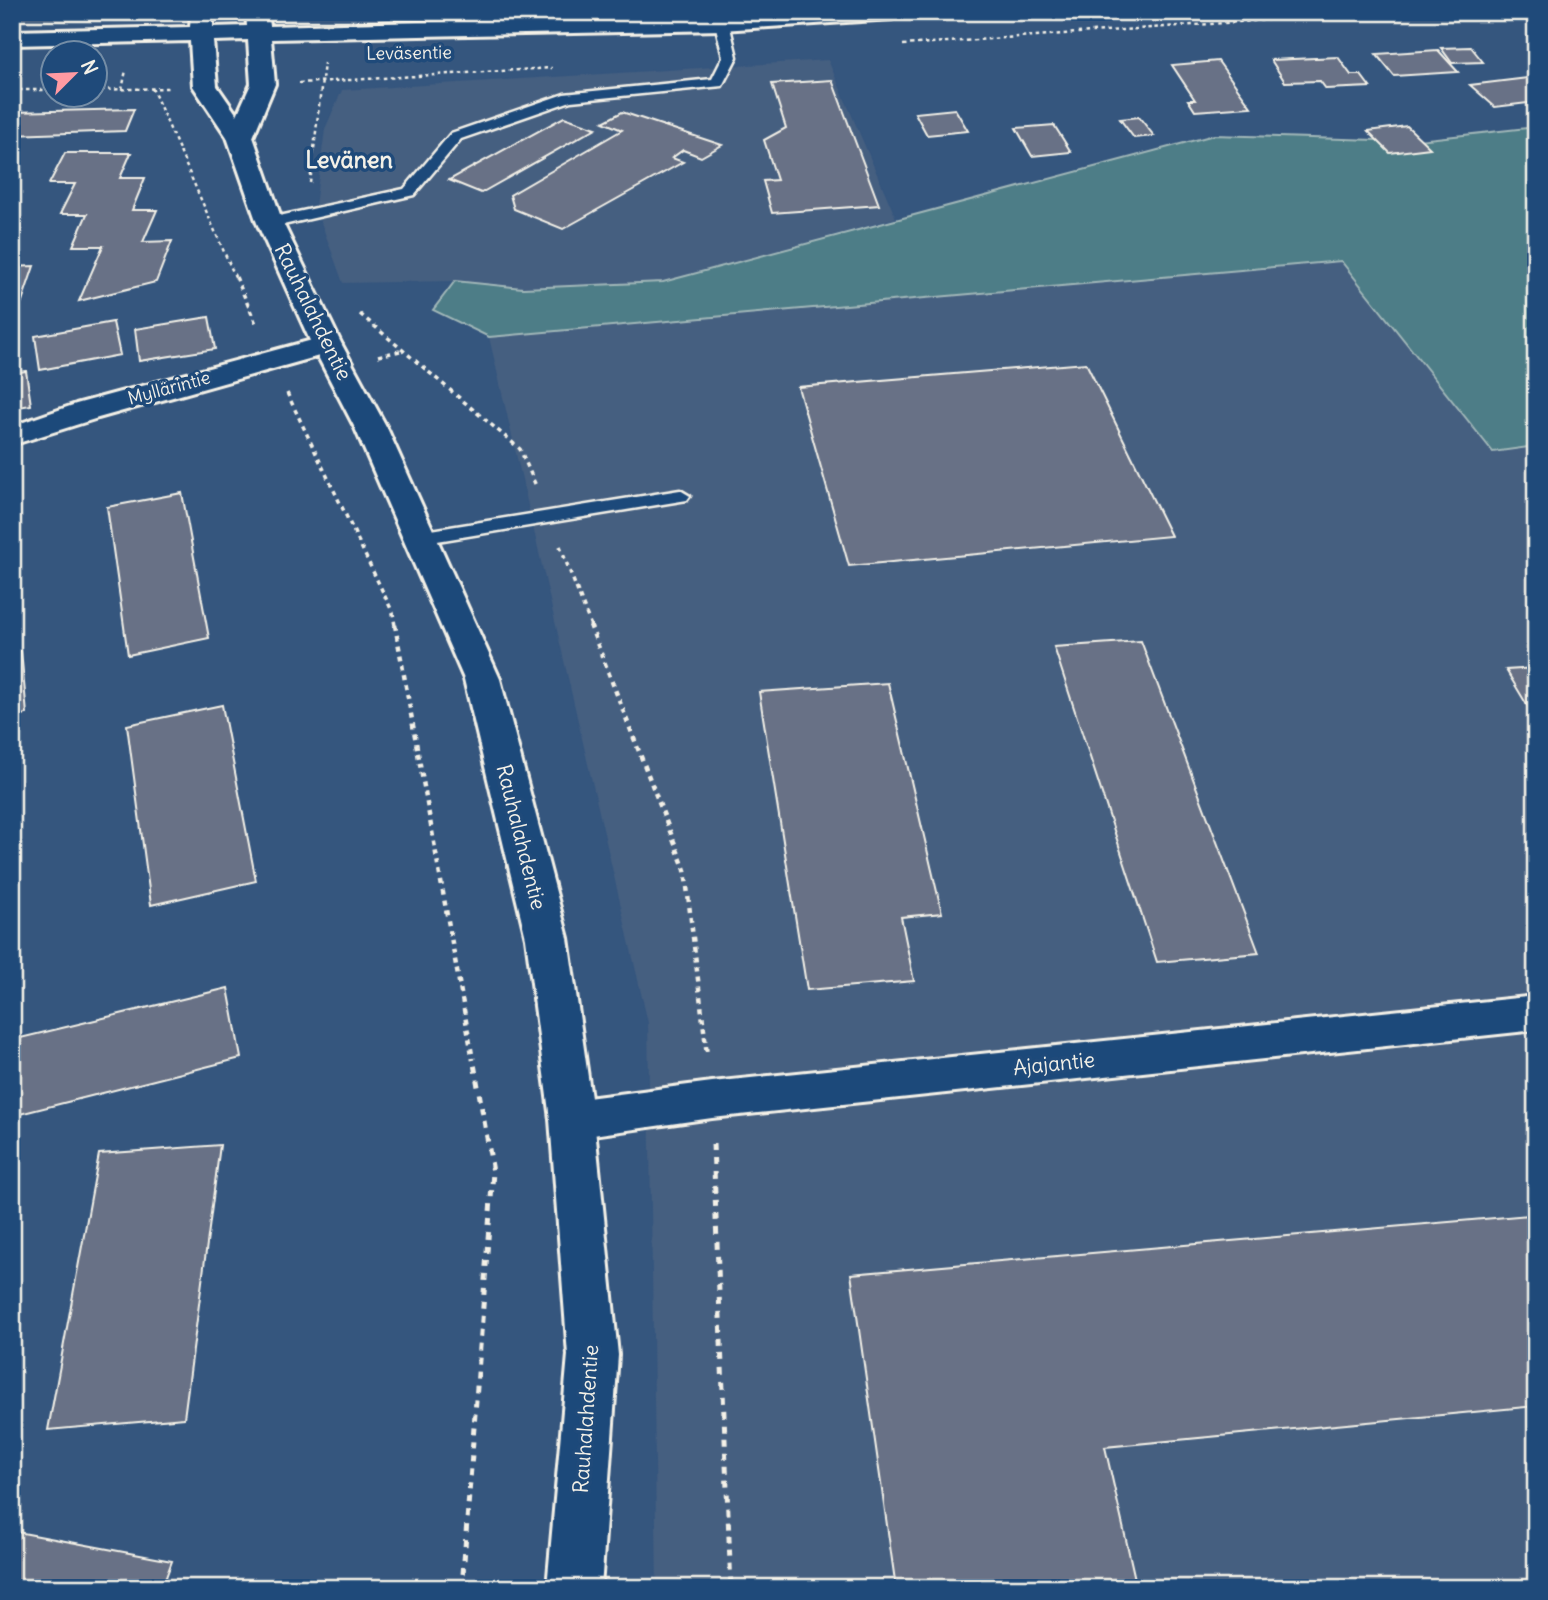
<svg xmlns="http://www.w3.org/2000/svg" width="1548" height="1600" viewBox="0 0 1548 1600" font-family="Delius,sans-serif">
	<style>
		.built { fill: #445e80 }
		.green { fill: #4e7d87; stroke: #a1b7b8; stroke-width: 2 }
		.building { fill: #677186; stroke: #f4f1e8; stroke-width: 2 }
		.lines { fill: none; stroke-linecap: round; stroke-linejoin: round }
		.service-casing { stroke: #f4f1e8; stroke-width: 5 }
		.minor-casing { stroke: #f4f1e8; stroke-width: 6 }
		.secondary-casing { stroke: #f4f1e8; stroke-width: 6 }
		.path-far3 { stroke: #f4f1e8; stroke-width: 2.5; stroke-dasharray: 3.5 3.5; stroke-linecap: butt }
		.path-far2 { stroke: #f4f1e8; stroke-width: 3.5; stroke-dasharray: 4.5 4.5; stroke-linecap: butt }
		.path-far1 { stroke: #f4f1e8; stroke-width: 4.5; stroke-dasharray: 5 5; stroke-linecap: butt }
		.path { stroke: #f4f1e8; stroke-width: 5; stroke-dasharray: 7 7; stroke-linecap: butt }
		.service { fill: #1f4a7a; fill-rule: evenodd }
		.minor { fill: #1f4a7a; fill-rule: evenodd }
		.secondary { fill: #1f4a7a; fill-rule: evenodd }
		.labels { text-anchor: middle; stroke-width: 7; stroke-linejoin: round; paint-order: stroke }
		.far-street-label { font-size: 18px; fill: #f4f1e8; stroke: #1f4a7a }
		.street-label { font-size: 21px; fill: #f4f1e8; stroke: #1f4a7a }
		.far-district-label { font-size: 23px; font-weight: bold; fill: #f4f1e8; stroke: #1f4a7a }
	</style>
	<rect width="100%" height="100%" fill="#35567e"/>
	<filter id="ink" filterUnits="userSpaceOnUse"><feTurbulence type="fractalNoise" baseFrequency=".0143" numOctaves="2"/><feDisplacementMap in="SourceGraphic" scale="14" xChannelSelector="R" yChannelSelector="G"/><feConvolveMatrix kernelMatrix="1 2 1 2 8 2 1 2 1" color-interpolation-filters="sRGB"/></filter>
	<g filter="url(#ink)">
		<g class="built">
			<path d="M12,12H128L114,18L12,21Z"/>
			<path d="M828,60L896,218L663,282L523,288L455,281L343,283L315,206L325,129L342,90Z"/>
			<path d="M1341,261L1493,451L1536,446V1588H657L648,1023L489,337Z"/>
		</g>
		<path class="green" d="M1536,127V446L1493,452L1341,261L489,337L433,310L455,281L523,288L663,282L1214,135L1409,141Z"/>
		<g class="building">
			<path d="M1471,47L1483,62L1452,63L1441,48Z"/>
			<path d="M1438,50L1458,72L1394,76L1376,54Z"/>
			<path d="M1338,57L1351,75H1361L1370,87L1326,89L1320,81L1285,82L1271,60Z"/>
			<path d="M1218,61L1251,107L1195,111L1188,100H1195L1172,65Z"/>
			<path d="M1536,77V102L1495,107L1470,85Z"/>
			<path d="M832,80L879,205L772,213L763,181L777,180L764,140L786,128L772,84Z"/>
			<path d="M134,109L125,131L12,135V112Z"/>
			<path d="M955,109L968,131L927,135L915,113Z"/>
			<path d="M622,112L722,145L701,157L683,150L672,158L683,162L563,229L514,209L510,195L622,130L603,122Z"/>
			<path d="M564,117L596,128L481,193L449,180Z"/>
			<path d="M1139,117L1154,136L1134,138L1120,119Z"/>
			<path d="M1054,125L1071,152L1032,156L1016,128Z"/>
			<path d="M1407,126L1430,148L1390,153L1368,131Z"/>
			<path d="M65,153H131L120,178H145L132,210H157L143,242L172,241L156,282L79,301L103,246H73L87,214H60L75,184H49Z"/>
			<path d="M34,266L15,322L12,323V267Z"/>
			<path d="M209,317L215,349L139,361L135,329Z"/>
			<path d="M113,322L120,355L40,370L35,336Z"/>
			<path d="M1086,363L1171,536L849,566L798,387Z"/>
			<path d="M26,371L31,405L12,408V373Z"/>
			<path d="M182,493L209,638L128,655L107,507Z"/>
			<path d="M1141,641L1259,953L1157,962L1054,647Z"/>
			<path d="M21,651L27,714L12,717V652Z"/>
			<path d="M1536,668V720L1506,670Z"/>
			<path d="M888,683L942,913L901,917L914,981L807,990L759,692Z"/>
			<path d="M222,705L256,881L151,905L127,725Z"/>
			<path d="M228,988L241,1058L12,1116V1040Z"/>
			<path d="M220,1145L184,1418L48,1430L99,1154Z"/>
			<path d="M1529,1215L1536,1231V1406L1105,1447L1137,1588H896L851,1274Z"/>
			<path d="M12,1531L172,1561L162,1588H12Z"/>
		</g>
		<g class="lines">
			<g class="service-casing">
				<g id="service">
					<path d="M722,19L729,23L737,57L722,86L571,101L461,139L414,195L270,228L262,223L270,218L404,189L451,133L564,94L712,79L723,57L715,23Z"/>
					<path d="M680,490L690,496L687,500L419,544L409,538L419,532Z"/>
				</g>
			</g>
			<g class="minor-casing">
				<g id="minor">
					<path d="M327,336L337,339L342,345L337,351L98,418L12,445V426L76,404Z"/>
					<path d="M1536,996V1030L712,1118L572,1138L556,1132L550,1119L556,1106L572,1100L712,1082Z"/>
				</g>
			</g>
			<g class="secondary-casing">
				<path id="secondary" d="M191,12H213V27L247,26L246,12H268L270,26L782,12H903L892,19L722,30L271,39L275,84L253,137L283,223L342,345L387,428L500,679L568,938L594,1119L618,1355L601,1588H547L568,1355L550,1119L526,938L464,679L355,428L312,345L257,223L227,137L193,86L190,41L12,45V31L190,27ZM248,40L251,84L237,115L217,86L213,41Z"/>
			</g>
			<g class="path-far3">
				<path d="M903,45L1384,12"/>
				<path d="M299,83L552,68"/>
				<path d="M152,88L236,279"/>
				<path d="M12,90H52"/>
				<path d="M94,90L168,88"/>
				<path d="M122,90L126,70"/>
				<path d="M310,183L324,63"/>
			</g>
			<g class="path-far2">
				<path d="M236,277L257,326"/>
				<path d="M360,314L520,449L536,486"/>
				<path d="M378,356L404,350"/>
				<path d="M287,393L393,613L395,626"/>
				<path d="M560,546L591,626"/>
			</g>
			<g class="path-far1">
				<path d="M395,625L473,1060"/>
				<path d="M590,625L685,870L707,1055"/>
			</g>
			<g class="path">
				<path d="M713,1144L731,1588"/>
				<path d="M462,1588L493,1172L473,1058"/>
			</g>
			<use href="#service" class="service"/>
			<use href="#minor" class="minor"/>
			<use href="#secondary" class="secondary"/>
		</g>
	</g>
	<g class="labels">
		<g class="far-street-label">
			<text transform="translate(409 53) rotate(-1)" y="6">Leväsentie</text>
			<text transform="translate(169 388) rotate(-15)" y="6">Myllärintie</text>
		</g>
		<g class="street-label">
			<text transform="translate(313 312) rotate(64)" y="7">Rauhalahdentie</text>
			<text transform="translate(521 837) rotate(76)" y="7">Rauhalahdentie</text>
			<text transform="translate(1054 1064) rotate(-6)" y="7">Ajajantie</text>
			<text transform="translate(586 1419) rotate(-86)" y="7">Rauhalahdentie</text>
		</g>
		<g class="far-district-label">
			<text x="349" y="168">Levänen</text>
		</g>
	</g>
	<rect width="1548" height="1600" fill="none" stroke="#1f4a7a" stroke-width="42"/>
	<rect x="21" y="21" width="1506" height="1558" fill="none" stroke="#f4f1e8" stroke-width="2.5" filter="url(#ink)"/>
	<g transform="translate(74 74) rotate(66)"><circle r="33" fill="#1f4a7a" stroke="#748da6" stroke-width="2"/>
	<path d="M0-5L12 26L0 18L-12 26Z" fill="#ff9aa2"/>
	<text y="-10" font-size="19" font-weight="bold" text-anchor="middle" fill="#f4f1e8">N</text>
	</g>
</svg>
